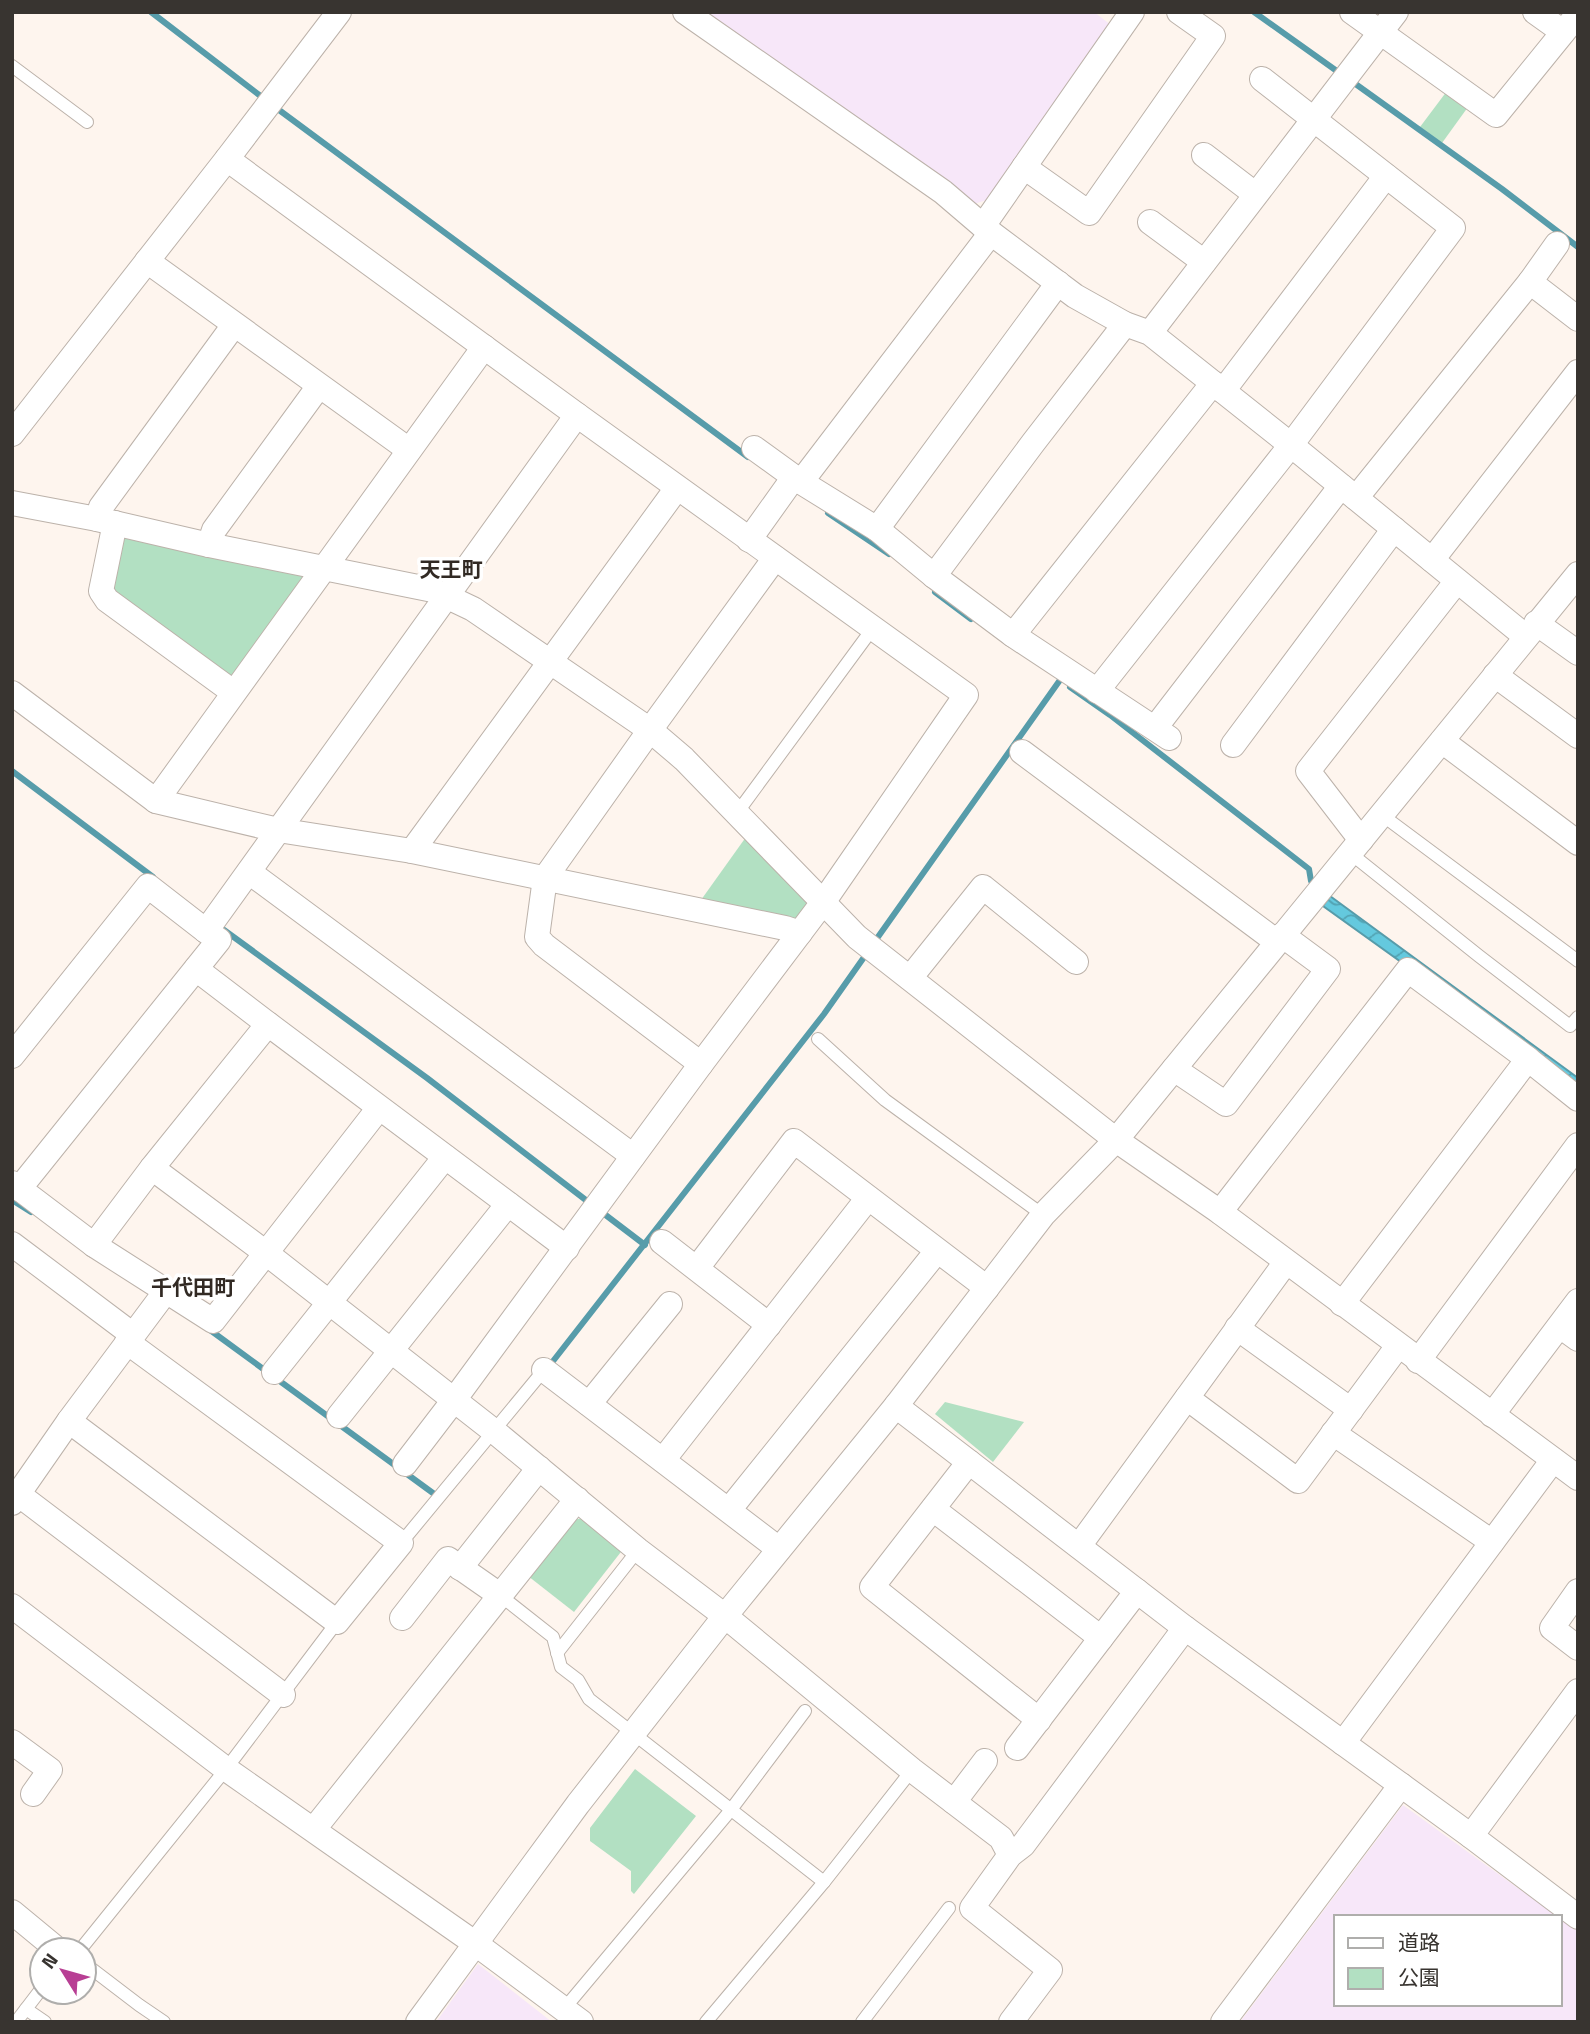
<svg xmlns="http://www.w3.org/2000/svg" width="1590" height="2034" viewBox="0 0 1590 2034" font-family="'Titillium Web','Noto Sans JP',sans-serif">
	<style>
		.education { fill: #f7e7f9 }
		.green { fill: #b2e0c2 }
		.water { fill: url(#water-waves); stroke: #579caa; stroke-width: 2 }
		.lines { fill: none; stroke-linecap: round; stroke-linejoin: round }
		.stream { stroke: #579caa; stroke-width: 6 }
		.lane-casing { stroke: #bcb2aa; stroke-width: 14 }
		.street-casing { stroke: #bcb2aa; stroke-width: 26 }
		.lane { stroke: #fff; stroke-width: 12 }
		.street { stroke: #fff; stroke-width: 24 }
		.labels { text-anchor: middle; stroke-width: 7; stroke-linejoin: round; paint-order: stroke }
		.neighbourhood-label { font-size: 21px; font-weight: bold; fill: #312923; stroke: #fff }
	</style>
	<defs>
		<pattern id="water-waves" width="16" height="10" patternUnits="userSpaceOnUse" patternTransform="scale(1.75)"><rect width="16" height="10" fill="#64c9de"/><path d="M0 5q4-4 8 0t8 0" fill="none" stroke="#53a4b4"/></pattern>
	</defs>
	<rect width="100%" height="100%" fill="#fef5ee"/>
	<g class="education">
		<path d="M700,12H1094L1111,25L990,199L974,204Z"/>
		<path d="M1403,1805L1558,1917H1336V2004H1560V1918L1578,1931V2022H1240Z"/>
		<path d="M478,1964L552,2022H436Z"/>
	</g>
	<g class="green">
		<path d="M1447,91L1468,107L1442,143L1420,127Z"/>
		<path d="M123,538L305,574L237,678L227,679L112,593Z"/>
		<path d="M746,837L808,899L809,907L802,917L793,920L701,900Z"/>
		<path d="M945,1402L1024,1422L993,1462L935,1414Z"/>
		<path d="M585,1518L624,1548L574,1612L528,1576L571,1520Z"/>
		<path d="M635,1769L696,1816L634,1894L631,1891V1871L590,1841V1828Z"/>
	</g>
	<path class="water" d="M1330,896L1578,1078V1089L1323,906Z"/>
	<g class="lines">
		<g class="stream">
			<path d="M151,12L267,101"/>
			<path d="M1254,12L1341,74"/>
			<path d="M1350,80L1502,189L1578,247"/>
			<path d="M275,107L748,457"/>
			<path d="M828,513L889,554"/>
			<path d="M935,592L971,619"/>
			<path d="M1070,687L1110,715L1309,869L1311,881"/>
			<path d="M12,771L153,877"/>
			<path d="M224,930L427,1078L591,1204"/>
			<path d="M873,944L1060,680"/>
			<path d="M12,1200L31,1212"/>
			<path d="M599,1210L645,1245"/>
			<path d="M210,1330L437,1496"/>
			<path d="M550,1365L824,1014L867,953"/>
		</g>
		<g class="lane-casing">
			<g id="lane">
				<path d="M12,66L87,122"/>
				<path d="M737,813L873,628"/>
				<path d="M1382,815L1578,961"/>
				<path d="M1350,853L1479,956L1570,1026L1578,1017"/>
				<path d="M818,1039L885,1100L1043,1215"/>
				<path d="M401,1543L544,1370"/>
				<path d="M501,1596L553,1637L561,1667L578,1680L589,1699L824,1882"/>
				<path d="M557,1653L638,1550"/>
				<path d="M80,1950L226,1769L337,1622"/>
				<path d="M84,1963L139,2005L164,2022"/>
				<path d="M26,2009L45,2022"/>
				<path d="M564,2009L730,1811L805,1711"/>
				<path d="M16,2022L42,1988"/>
				<path d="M706,2022L824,1882L912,1770"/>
				<path d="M862,2022L949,1908"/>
			</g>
		</g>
		<g class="street-casing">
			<g id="street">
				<path d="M685,12L943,192L991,233L1075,296L1125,324L1150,333L1291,445L1525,636"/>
				<path d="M1352,12L1496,115L1578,14"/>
				<path d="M1535,12L1563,32"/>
				<path d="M1204,155L1255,194"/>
				<path d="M227,159L577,415L966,695L824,901L701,1064L454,1400L405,1464"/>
				<path d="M1024,167L1089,213L1213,36L1179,12"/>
				<path d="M1150,222L1204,262"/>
				<path d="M983,226L1132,12"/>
				<path d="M147,261L409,450"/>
				<path d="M1530,282L1557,244"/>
				<path d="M1150,333L1396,12"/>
				<path d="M1223,391L1386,176"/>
				<path d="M12,434L227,159L339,12"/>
				<path d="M754,448L801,482L877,529L934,576L1013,635L1213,383"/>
				<path d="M801,482L991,233"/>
				<path d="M1356,498L1530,282L1578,319"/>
				<path d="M12,503L97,519L209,545L433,590L473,609L650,730L684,759L857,937L1116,1140L1220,1212L1578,1478"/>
				<path d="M97,519L101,507L234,325"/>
				<path d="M115,523L101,591L107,600L233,692"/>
				<path d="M877,529L1058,283"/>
				<path d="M749,540L794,477"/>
				<path d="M209,545L214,530L319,386"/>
				<path d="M1432,560L1578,372"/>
				<path d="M934,576L1033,443L1125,324"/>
				<path d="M1536,623L1578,653"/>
				<path d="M1013,635L1169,738"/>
				<path d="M1495,675L1578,736"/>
				<path d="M1097,691L1291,445L1453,228L1262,79"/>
				<path d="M12,693L156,801L484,347"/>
				<path d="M1155,728L1341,486"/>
				<path d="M1442,741L1578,843"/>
				<path d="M1233,745L1394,529"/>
				<path d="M1022,752L1277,942"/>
				<path d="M156,801L278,830L412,851L785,928L800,933"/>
				<path d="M1361,840L1308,771L1457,581"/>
				<path d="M412,851L677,488"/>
				<path d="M249,872L633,1156"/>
				<path d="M910,978L983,887L1076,962"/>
				<path d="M268,1024L567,1248"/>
				<path d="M12,1056L148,886L206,931L577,415"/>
				<path d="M701,1064L544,945L537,937L545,878L650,730L775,558"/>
				<path d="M1174,1069L1226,1104L1328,969L1282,935"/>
				<path d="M152,1168L266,1253L495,1432L638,1550L725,1616L912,1770L1001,1838L1010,1855"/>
				<path d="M12,1183L94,1245L166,1291"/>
				<path d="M19,1189L219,940L206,931"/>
				<path d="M1220,1212L1408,970L1528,1059L1578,1099"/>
				<path d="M662,1242L769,1325"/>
				<path d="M12,1244L133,1335"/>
				<path d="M94,1245L152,1168L268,1024L196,969"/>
				<path d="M697,1268L794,1141L987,1288"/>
				<path d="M1342,1304L1528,1059"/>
				<path d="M1560,1326L1578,1339"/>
				<path d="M1237,1328L1351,1410"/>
				<path d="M1418,1361L1578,1145"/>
				<path d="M544,1370L779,1549"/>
				<path d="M274,1372L445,1157"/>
				<path d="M1187,1398L1298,1481L1398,1346"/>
				<path d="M589,1404L670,1304"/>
				<path d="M896,1406L1185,1628L1471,1836L1578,1917"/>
				<path d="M1492,1415L1578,1301"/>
				<path d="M339,1416L508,1204"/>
				<path d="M69,1421L337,1622L401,1543L127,1342"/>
				<path d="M1333,1433L1492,1542"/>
				<path d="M663,1460L868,1198"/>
				<path d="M969,1462L872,1587L1039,1720"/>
				<path d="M18,1494L283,1695"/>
				<path d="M12,1503L69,1421L166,1291L213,1321L379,1108"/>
				<path d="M933,1509L1101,1638"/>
				<path d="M729,1510L937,1251"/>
				<path d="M1079,1546L1286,1262"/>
				<path d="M460,1568L539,1468"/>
				<path d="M1578,1591L1552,1628L1578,1648"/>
				<path d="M12,1606L226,1769L476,1944L581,2022"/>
				<path d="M402,1618L448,1559L501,1596"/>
				<path d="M12,1742L50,1770L33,1794"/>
				<path d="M1343,1743L1553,1460"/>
				<path d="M1017,1748L1137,1591"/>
				<path d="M954,1802L985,1761"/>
				<path d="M314,1829L577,1499"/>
				<path d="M1471,1836L1578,1691"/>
				<path d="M12,1912L58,1950"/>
				<path d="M418,2022L578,1804L725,1616L896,1406L1043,1215L1116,1140L1578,574"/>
				<path d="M1011,2022L1050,1970L972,1908L1010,1855L1023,1845L1185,1628"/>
				<path d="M1223,2022L1401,1785"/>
			</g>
		</g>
		<use href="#lane" class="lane"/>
		<use href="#street" class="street"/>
	</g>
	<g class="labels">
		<g class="neighbourhood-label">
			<text x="451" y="577">天王町</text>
			<text x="193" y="1295">千代田町</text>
		</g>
	</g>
	<rect width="1590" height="2034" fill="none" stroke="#383430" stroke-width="28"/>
	<rect x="1334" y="1915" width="228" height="91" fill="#ffffff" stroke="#afaeac" stroke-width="2"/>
	<rect x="1348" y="1938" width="35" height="10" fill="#ffffff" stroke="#afaeac" stroke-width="2"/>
	<text x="1398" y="1950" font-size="21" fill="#383430">道路</text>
	<rect x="1348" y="1968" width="35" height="21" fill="#b2e0c2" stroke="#afaeac" stroke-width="2"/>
	<text x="1398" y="1985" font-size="21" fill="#383430">公園</text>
	<g transform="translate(63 1971) rotate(307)"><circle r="33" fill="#ffffff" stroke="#afaeac" stroke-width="2"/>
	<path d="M0-5L12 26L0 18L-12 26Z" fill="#b83f94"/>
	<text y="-10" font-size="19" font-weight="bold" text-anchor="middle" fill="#383430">N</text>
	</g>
</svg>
